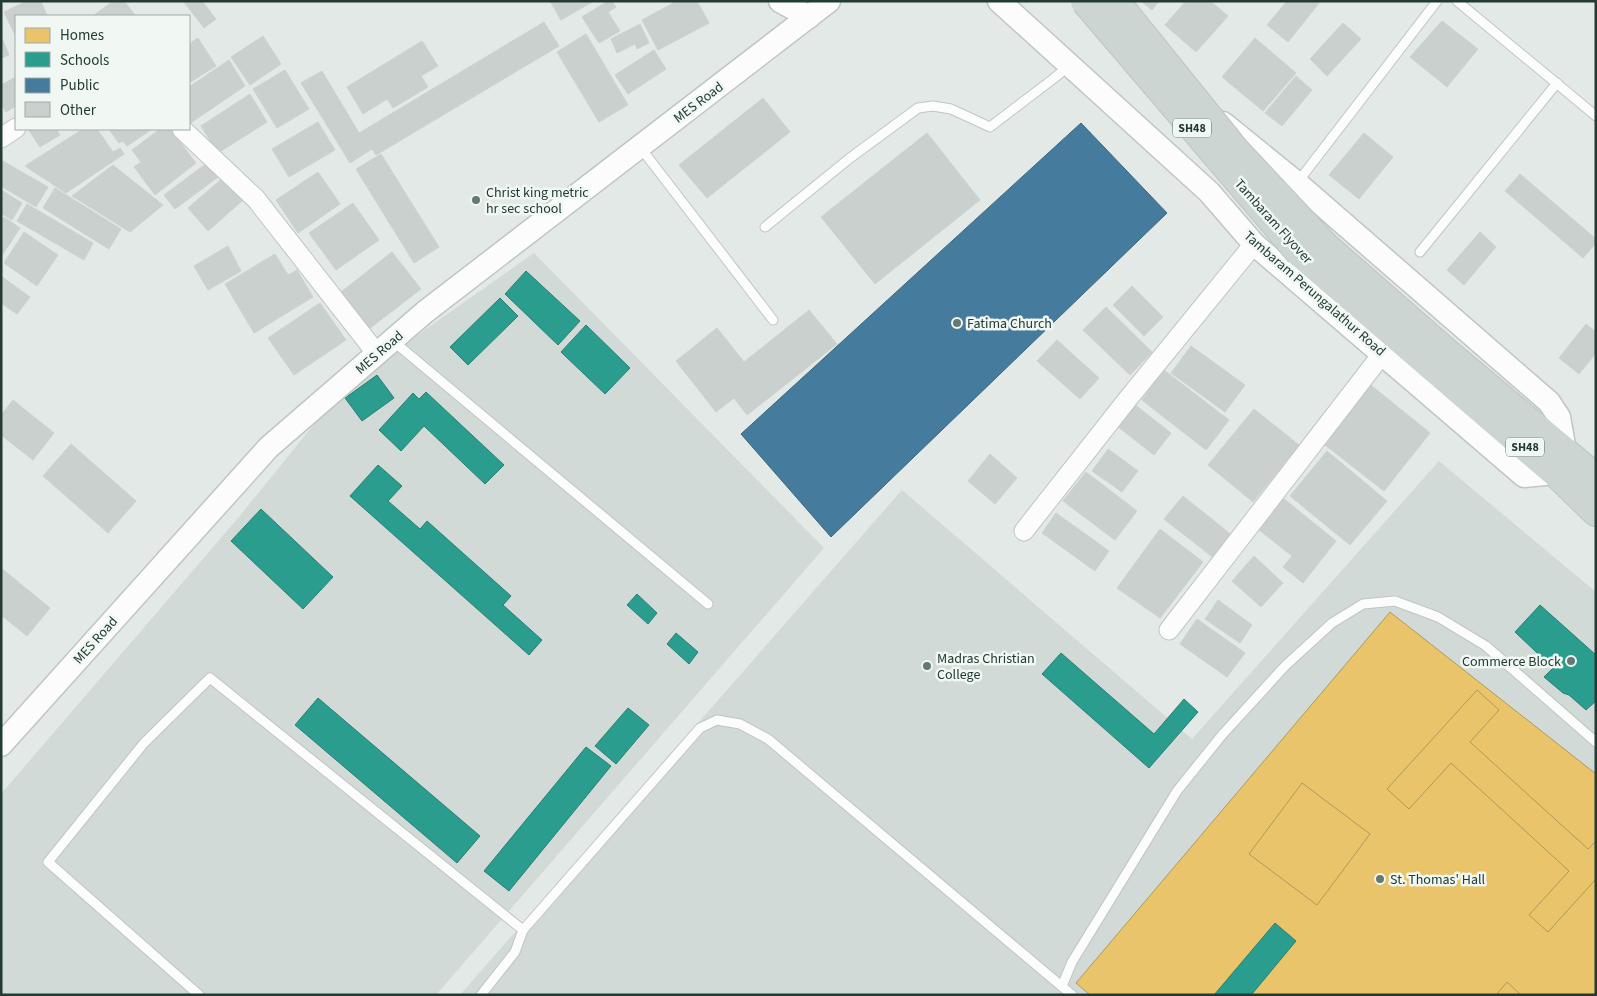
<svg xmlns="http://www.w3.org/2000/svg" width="1597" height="996" viewBox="0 0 1597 996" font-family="'Source Sans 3',sans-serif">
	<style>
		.built { fill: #d1dad6 }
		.homes { fill: #e9c46a; stroke: #ad9b5a }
		.schools { fill: #2a9d8f; stroke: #288073 }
		.public { fill: #457b9d; stroke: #3a687d }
		.building { fill: #cad0cd; stroke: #ccd2cf }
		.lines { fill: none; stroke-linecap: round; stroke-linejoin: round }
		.service-casing { stroke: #c0c6c3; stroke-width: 11 }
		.minor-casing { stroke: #c0c6c3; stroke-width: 21 }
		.tertiary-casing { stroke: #c0c6c3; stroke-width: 25 }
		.primary-casing { stroke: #bcc5c2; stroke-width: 30 }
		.service { stroke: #fbfcfb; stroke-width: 9 }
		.minor { stroke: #fbfcfb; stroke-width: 19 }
		.tertiary { stroke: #fbfcfb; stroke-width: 22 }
		.primary { stroke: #cdd5d2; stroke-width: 28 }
		.primary-bridge-casing { stroke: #bcc5c2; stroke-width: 30; stroke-linecap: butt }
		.primary-bridge { stroke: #cdd5d2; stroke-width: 28 }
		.poi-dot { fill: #667872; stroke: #f1f8f4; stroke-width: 2 }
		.labels { text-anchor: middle; stroke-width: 5; stroke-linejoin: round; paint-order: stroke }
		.shield { fill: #f1f8f4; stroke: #60746d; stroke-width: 1 }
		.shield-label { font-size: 12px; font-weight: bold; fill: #223b33 }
		.street-label { font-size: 14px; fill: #223b33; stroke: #f1f8f4 }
		.poi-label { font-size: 14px; fill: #223b33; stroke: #f1f8f4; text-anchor: start }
	</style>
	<rect width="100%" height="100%" fill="#e3e9e6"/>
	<g class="built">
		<path d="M534,253L824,548L436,995H1V794L238,518L316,422L378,367L426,329Z"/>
		<path d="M1439,461L1596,592V995H460L902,490L1192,739Z"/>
	</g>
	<g class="homes">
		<path d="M1390,612L1596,774V995H1090L1076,983Z"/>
		<path d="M1477,690L1499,710L1470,742L1588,849L1596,841V879L1548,932L1529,915L1569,871L1451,763L1409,809L1387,789Z"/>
		<path d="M1302,783L1370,834L1317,905L1249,854Z"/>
		<path d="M1507,982L1521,995H1496Z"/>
	</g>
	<g class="schools">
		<path d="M526,271L580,321L558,345L505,294Z"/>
		<path d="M500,298L518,316L468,365L450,347Z"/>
		<path d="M586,325L630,368L605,394L561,352Z"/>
		<path d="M377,375L394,398L362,421L345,398Z"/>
		<path d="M426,392L504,465L485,484L424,426L401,451L379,430L413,393L419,399Z"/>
		<path d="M378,465L402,486L388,501L420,529L427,521L511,596L503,605L542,640L529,655L350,496Z"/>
		<path d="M261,509L333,577L303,609L231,541Z"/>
		<path d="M637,594L657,613L648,624L627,605Z"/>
		<path d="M1540,605L1596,655V701L1586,710L1569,695L1563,693L1544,677L1553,668L1515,632Z"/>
		<path d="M676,633L698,652L689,664L667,644Z"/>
		<path d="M1061,653L1154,734L1184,699L1198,712L1149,768L1042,674Z"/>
		<path d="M318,698L480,836L457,863L295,725Z"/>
		<path d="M628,708L649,725L616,764L595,746Z"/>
		<path d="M586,747L611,766L509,891L484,871Z"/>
		<path d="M1275,923L1296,941L1252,994L1253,995H1214Z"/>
	</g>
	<path class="public" d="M1081,123L1167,213L831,537L741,434Z"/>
	<g class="building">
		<path d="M27,1H41L47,16H16V37L4,12Z"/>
		<path d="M113,1H124L135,15L133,16H93Z"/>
		<path d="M202,1L216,19L204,28L184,2Z"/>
		<path d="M550,1H594L561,20Z"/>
		<path d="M608,1H612L616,7L608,12L620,31L599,43L582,17Z"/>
		<path d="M677,1H697L709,23L658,50L642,20Z"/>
		<path d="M1141,1H1159L1152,10Z"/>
		<path d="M1186,1H1210L1228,16L1196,52L1165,25Z"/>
		<path d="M1287,1L1320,2L1288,42L1267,25Z"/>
		<path d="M1442,21L1478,49L1447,87L1410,57Z"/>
		<path d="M544,22L559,46L376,155L372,149L350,163L301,83L322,71L359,133Z"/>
		<path d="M1343,23L1361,39L1327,76L1310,59Z"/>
		<path d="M640,24L649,43L637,49L635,44L617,53L611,39Z"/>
		<path d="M586,34L628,105L599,122L557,52Z"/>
		<path d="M1,36L9,55L1,58Z"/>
		<path d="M263,36L281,64L250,85L231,57Z"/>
		<path d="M198,38L216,66L189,83V44Z"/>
		<path d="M1255,38L1296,73L1263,111L1222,77Z"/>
		<path d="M422,41L438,66L421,76L428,87L393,108L387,99L363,114L347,87Z"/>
		<path d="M654,50L666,69L628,94L615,75Z"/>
		<path d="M229,60L245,86L189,124V87Z"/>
		<path d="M285,70L309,109L277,128L253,89Z"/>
		<path d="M1296,76L1312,90L1282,126L1265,113Z"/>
		<path d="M16,77V106L6,112L1,104V85Z"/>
		<path d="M250,94L267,122L218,153L201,126Z"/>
		<path d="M763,98L790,132L707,198L679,165Z"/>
		<path d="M318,122L335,150L289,177L272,149Z"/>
		<path d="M28,129H56L60,135L40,147Z"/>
		<path d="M83,129H97L113,152L120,148L124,154L66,193L25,166Z"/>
		<path d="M109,129H152L127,146L123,141L119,143Z"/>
		<path d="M160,129H170L196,163L155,195L134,167L141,162L132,150Z"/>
		<path d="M927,133L980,200L875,284L821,217Z"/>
		<path d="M1364,133L1393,157L1359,199L1329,175Z"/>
		<path d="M381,154L439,247L414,263L356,169Z"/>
		<path d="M1,160L48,187L36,207L1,186Z"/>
		<path d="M207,163L218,177L175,209L164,195Z"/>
		<path d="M113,165L163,205L130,232L72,196Z"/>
		<path d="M318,172L340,204L298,233L276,200Z"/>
		<path d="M1520,174L1596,239V243L1583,258L1505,191Z"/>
		<path d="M224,177L243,200L208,231L188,208Z"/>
		<path d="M55,188L121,229L109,249L43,208Z"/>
		<path d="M1,190L22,203L12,220L1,213Z"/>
		<path d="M353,203L379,240L336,270L309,233Z"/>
		<path d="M27,204L93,243L84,260L17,221Z"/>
		<path d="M4,217L20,228L1,257V221Z"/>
		<path d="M24,232L58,255L37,286L4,263Z"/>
		<path d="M1480,232L1496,247L1464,285L1447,270Z"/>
		<path d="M228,246L241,271L208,290L194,266Z"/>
		<path d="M392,252L421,289L369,329L341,292Z"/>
		<path d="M275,254L288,275L297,270L313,297L254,333L225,284Z"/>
		<path d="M1,276L30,297L17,314L1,303Z"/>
		<path d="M1132,286L1163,317L1144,336L1113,305Z"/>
		<path d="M320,303L346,340L294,375L268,338Z"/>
		<path d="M1106,307L1152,352L1130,375L1083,330Z"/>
		<path d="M809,310L837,344L747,415L734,398L716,412L676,361L717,328L744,362Z"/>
		<path d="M1586,324L1596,332V353L1579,374L1559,358Z"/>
		<path d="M1057,340L1099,378L1080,399L1037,361Z"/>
		<path d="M1191,346L1245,385L1225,412L1171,373Z"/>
		<path d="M1164,370L1229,420L1206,450L1142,400Z"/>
		<path d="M1367,382L1430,433L1384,491L1320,441Z"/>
		<path d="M13,400L54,433L33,460L1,435V415Z"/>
		<path d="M1134,404L1171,433L1154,455L1117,426Z"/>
		<path d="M1254,409L1299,445L1253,502L1208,465Z"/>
		<path d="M71,444L136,501L108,533L43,476Z"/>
		<path d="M1108,449L1138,471L1122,492L1092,471Z"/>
		<path d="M1327,451L1387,501L1350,545L1290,496Z"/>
		<path d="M990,454L1017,478L995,504L968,481Z"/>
		<path d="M1086,472L1137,511L1115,540L1063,501Z"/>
		<path d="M1183,496L1233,536L1215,559L1164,519Z"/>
		<path d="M1283,498L1336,541L1303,583L1283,567L1292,556L1258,529Z"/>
		<path d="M1056,513L1109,551L1095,571L1042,533Z"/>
		<path d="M1160,529L1203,562L1160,618L1117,588Z"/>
		<path d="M1254,556L1283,583L1261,607L1232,581Z"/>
		<path d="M1,568L50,608L27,636L1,615Z"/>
		<path d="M1218,600L1252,625L1240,643L1205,619Z"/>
		<path d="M1197,619L1245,653L1227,677L1180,644Z"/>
	</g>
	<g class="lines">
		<g class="service-casing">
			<g id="service">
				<path d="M1457,1L1596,116"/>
				<path d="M640,147L773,320"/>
				<path d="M1297,183L1437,1"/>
				<path d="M765,227L850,158L918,108L933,106L951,109L990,127L1053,79L1070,65"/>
				<path d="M1420,252L1557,83"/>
				<path d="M393,341L708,604"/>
				<path d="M1062,986L1072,962L1177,791L1222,735L1285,666L1332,623L1363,604L1395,601L1438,617L1486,646L1596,742"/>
				<path d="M199,995L48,862L144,743L210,678L523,930L700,728L717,720L740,724L768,739L1072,995"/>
				<path d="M481,995L515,952L523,930"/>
			</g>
		</g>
		<g class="minor-casing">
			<g id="minor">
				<path d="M182,129L256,199L377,354"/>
				<path d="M1,138L16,128"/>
				<path d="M1024,531L1127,400L1254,244"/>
				<path d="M1169,630L1383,353"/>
			</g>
		</g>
		<g class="tertiary-casing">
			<g id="tertiary">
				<path d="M780,1L809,17"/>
				<path d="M999,1L1209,192L1254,244L1524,476L1556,473"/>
				<path d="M1223,123L1297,183L1549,402L1559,417L1565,451"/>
				<path d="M1,745L269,447L425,312L829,1"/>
			</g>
		</g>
		<g class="primary-casing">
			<g id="primary">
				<path d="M1325,246L1446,352L1596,478"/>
				<path d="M1300,253L1556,473L1596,512"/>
			</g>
		</g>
		<use href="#service" class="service"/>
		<use href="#minor" class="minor"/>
		<use href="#tertiary" class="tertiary"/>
		<use href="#primary" class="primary"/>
		<g class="primary-bridge-casing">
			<g id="primary-bridge">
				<path d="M1085,1L1300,253"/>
				<path d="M1115,1L1235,150L1325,246"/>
			</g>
		</g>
		<use href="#primary-bridge" class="primary-bridge"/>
	</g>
	<g class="poi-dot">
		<circle cx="476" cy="200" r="5"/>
		<circle cx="957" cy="323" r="5"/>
		<circle cx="1571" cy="661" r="5"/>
		<circle cx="927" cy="666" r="5"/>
		<circle cx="1380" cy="879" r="5"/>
	</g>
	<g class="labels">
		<g class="shield">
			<rect x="1173" y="118.5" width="38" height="19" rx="4"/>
			<rect x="1506" y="437.5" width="38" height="19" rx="4"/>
		</g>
		<g class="shield-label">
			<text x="1192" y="132">SH48</text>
			<text x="1525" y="451">SH48</text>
		</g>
		<g class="street-label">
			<text transform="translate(698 102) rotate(-37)" y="5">MES Road</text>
			<text transform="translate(1274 221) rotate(48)" y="5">Tambaram Flyover</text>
			<text transform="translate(1315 293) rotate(41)" y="5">Tambaram Perungalathur Road</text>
			<text transform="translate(379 352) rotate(-41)" y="5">MES Road</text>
			<text transform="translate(95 640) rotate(-48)" y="5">MES Road</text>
		</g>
		<g class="poi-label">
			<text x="486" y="197">Christ king metric<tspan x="486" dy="16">hr sec school</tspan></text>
			<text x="967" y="328">Fatima Church</text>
			<text x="937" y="663">Madras Christian<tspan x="937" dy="16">College</tspan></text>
			<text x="1561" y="666" text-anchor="end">Commerce Block</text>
			<text x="1390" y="884">St. Thomas' Hall</text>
		</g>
	</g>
	<rect width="1597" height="996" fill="none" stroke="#223b33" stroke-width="5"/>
	<rect x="15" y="15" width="175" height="115" fill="#f1f8f4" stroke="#9eaca7"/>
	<rect x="25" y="28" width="25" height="15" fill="#e9c46a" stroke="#9eaca7"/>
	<text x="60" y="40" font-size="15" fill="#223b33">Homes</text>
	<rect x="25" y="52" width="25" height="15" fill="#2a9d8f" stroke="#9eaca7"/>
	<text x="60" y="65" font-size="15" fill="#223b33">Schools</text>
	<rect x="25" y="78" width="25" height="15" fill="#457b9d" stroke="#9eaca7"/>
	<text x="60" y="90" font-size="15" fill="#223b33">Public</text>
	<rect x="25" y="102" width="25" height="15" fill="#cad0cd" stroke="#9eaca7"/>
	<text x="60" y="115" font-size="15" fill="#223b33">Other</text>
</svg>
